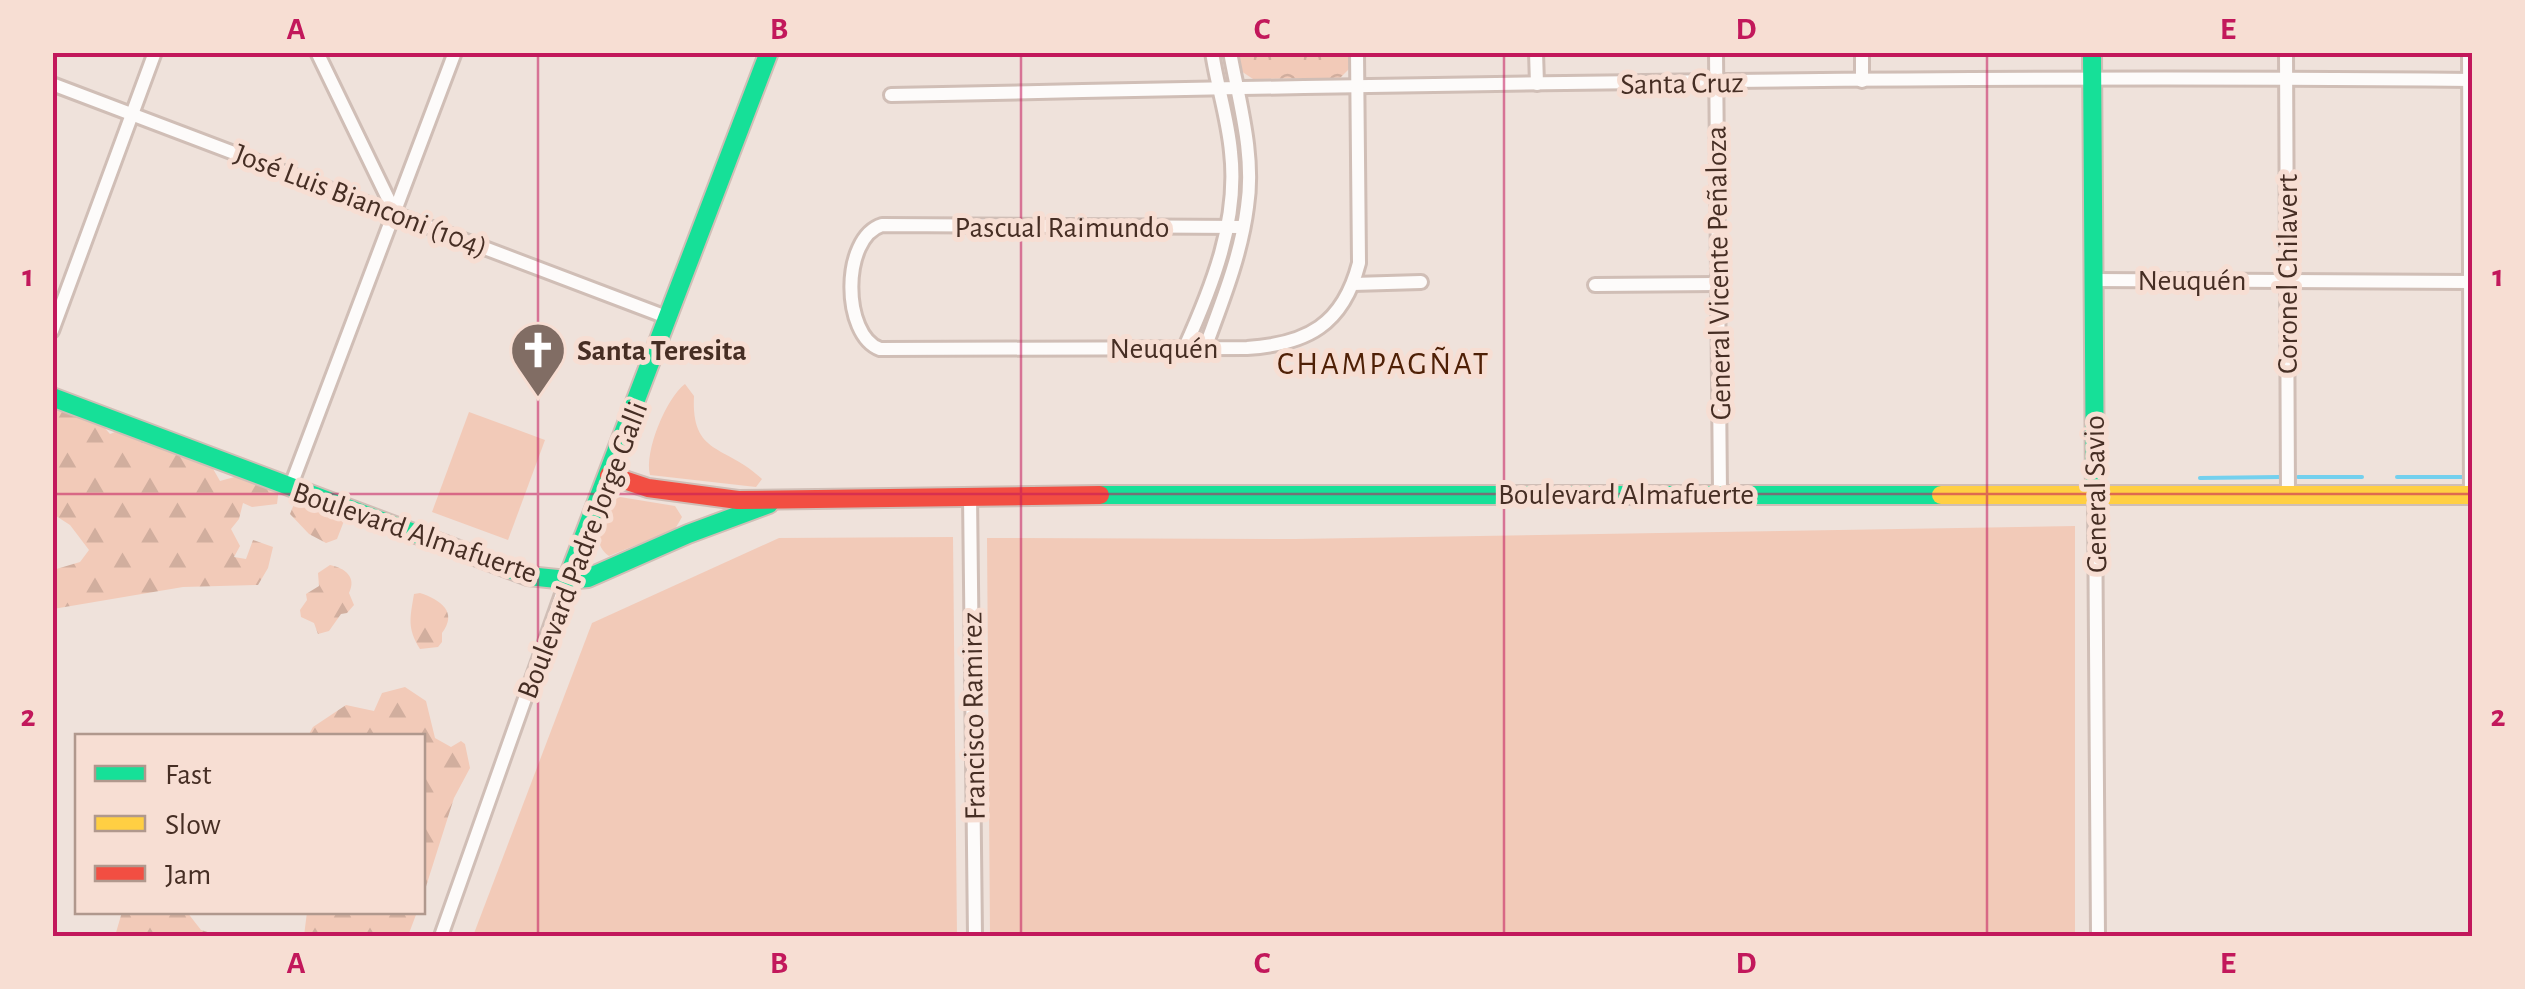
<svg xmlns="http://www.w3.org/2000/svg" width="2525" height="989" viewBox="0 0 2525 989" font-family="'Alegreya Sans',sans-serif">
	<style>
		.green { fill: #f2cab8 }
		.forest { fill: url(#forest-firs) }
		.park { fill: url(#park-crowns) }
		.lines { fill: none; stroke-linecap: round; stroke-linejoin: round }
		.stream { stroke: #73d0ee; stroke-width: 4 }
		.street-casing { stroke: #d0beb6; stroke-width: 18 }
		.fast-casing { stroke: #d0beb6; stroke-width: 22 }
		.slow-casing { stroke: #d0beb6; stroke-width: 22 }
		.jam-casing { stroke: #d0beb6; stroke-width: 22 }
		.street { stroke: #fdfbfa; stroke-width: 12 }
		.fast { stroke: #16e098; stroke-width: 18 }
		.slow { stroke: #ffcf43; stroke-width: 18 }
		.jam { stroke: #f24e42; stroke-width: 18 }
		.grid { fill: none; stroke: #c2185b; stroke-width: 2.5; stroke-opacity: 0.55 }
		.labels { text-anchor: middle; stroke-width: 10; stroke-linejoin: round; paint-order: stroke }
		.street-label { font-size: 30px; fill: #462e24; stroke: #f7ded3 }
		.poi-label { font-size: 30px; font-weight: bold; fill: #462e24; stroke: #f7ded3; text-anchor: start }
		.neighbourhood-label { font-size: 32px; letter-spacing: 2.5px; fill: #4f2006; stroke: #f7ded3 }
		.neatline { fill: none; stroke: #c2185b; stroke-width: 4 }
		.grid-label { font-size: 32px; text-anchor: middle; font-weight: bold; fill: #c2185b }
	</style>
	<defs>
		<pattern id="forest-firs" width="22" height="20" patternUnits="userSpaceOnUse" patternTransform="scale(2.5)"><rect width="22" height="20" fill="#f2cab8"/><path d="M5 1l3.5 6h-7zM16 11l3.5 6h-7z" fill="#d1ae9e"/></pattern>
		<pattern id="park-crowns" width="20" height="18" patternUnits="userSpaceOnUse" patternTransform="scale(2.5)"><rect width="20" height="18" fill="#f2cab8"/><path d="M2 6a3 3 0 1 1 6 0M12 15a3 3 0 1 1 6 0" fill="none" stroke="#d1ae9e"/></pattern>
	</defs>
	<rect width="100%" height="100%" fill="#efe2db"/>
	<g class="green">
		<path d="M685,384L694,396C691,456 725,444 762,479L756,487L650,475C644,452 666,398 685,384Z"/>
		<path d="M469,412L545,440L508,540L432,512Z"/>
		<path d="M620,497L675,506L682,517L675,529L609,556C589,542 603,519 611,501Z"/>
		<path d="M2075,526V936H990L987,538L1295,539Z"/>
		<path d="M953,537L957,936H473L592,623L779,538Z"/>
	</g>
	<g class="forest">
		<path d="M53,408L103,426L110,434L115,432L212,467L220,481L238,476L279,488L277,504L252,507L243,503L239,519L231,529L240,546L234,557L246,559L253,540L273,547L268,568L258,585L183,587L53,609V570L80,562L89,550L70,525L53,514Z"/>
		<path d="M309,501L335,510L344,521L337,539L326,543L309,534L290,514L294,504Z"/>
		<path d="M330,565C345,568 357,577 349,593L354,605L347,613L341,614L329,631L318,634L314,623L301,617L300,610L307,600L306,594L319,586L318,573Z"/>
		<path d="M420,593C441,600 458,612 442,633V642L438,647L420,649C407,628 410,618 414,594Z"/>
		<path d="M405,687L426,701L435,738L451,747L461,741L465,744L470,768L454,798L423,896L422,736H308L313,727L346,705L374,711L382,693Z"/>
		<path d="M122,912H187L201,930L221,936H115Z"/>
		<path d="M307,912H417L408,936H304Z"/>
	</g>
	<path class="park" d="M1237,53H1351V67L1340,78L1253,79L1241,71Z"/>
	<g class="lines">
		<g class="stream">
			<path d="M2298,477H2362"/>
			<path d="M2397,477H2463"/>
			<path d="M2200,478L2280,477"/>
		</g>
		<g class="street-casing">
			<g id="street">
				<path d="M317,52L395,213"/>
				<path d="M1536,52L1537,84"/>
				<path d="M1716,52L1720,493"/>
				<path d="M2286,52L2288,496"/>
				<path d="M2469,52L2471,495"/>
				<path d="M1862,81V52"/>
				<path d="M52,84L669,318"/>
				<path d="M891,95C1418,84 1945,75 2472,80"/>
				<path d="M1243,227L882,225C841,238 842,335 880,349L1247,348C1307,344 1343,325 1359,263L1357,52"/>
				<path d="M2092,280L2472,282"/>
				<path d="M1353,284L1421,282"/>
				<path d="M1595,285L1717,284"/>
				<path d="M52,331L155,52"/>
				<path d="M1185,347C1212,287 1239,220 1231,152C1228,118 1217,86 1212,52"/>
				<path d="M1205,348C1222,302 1241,255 1247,207C1255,155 1239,102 1230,52"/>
				<path d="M290,488L455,52"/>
				<path d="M970,495L975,936"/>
				<path d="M2095,496L2098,936"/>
				<path d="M441,936L567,580"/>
			</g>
		</g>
		<g class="fast-casing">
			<g id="fast">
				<path d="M2092,52L2095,496"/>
				<path d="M52,397L528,576L567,580L588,578L688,534L769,504"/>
				<path d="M1100,495H1941"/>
				<path d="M567,580L769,52"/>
			</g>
		</g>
		<g class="slow-casing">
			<path id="slow" d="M1941,495H2472"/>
		</g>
		<g class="jam-casing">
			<path id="jam" d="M609,475L648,488L738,500L1100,495"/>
		</g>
		<use href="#street" class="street"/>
		<use href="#fast" class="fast"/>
		<use href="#slow" class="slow"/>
		<use href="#jam" class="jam"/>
	</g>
	<path class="grid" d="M538,52V936M1021,52V936M1504,52V936M1987,52V936M52,494H2472"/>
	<defs>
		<g id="church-pin" transform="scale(2.875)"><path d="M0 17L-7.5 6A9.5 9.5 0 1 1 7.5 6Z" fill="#816d64" stroke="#f7ded3"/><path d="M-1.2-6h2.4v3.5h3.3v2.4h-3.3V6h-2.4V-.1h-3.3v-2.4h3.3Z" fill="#fff"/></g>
	</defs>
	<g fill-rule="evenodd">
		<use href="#church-pin" x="538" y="350"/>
	</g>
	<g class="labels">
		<g class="street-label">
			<text transform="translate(1682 83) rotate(-1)" y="10">Santa Cruz</text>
			<text transform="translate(361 200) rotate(21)" y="10">José Luis Bianconi (104)</text>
			<text x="1062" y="237">Pascual Raimundo</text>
			<text transform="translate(1718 273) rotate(-91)" y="10">General Vicente Peñaloza</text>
			<text transform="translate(2287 274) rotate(-90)" y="10">Coronel Chilavert</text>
			<text x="2192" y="290">Neuquén</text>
			<text x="1164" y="358">Neuquén</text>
			<text x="1626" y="504">Boulevard Almafuerte</text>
			<text transform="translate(2095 494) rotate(-91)" y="10">General Savio</text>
			<text transform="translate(415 532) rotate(19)" y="10">Boulevard Almafuerte</text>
			<text transform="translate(582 550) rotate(-69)" y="10">Boulevard Padre Jorge Galli</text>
			<text transform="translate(973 716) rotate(-91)" y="10">Francisco Ramirez</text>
		</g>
		<g class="poi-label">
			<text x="577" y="360">Santa Teresita</text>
		</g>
		<g class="neighbourhood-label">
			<text x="1384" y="374">CHAMPAGÑAT</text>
		</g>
	</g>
	<rect width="2525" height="989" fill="none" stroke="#f7ded3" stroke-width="110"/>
	<rect x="75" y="734" width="350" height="180" fill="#f7ded3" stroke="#b0988d" stroke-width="2.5"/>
	<rect x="95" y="766" width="50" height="15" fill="#16e098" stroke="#b0988d" stroke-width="2.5"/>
	<text x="165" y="784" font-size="30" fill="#462e24">Fast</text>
	<rect x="95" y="816" width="50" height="15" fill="#ffcf43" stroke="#b0988d" stroke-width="2.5"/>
	<text x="165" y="834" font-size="30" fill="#462e24">Slow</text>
	<rect x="95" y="866" width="50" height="15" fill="#f24e42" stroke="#b0988d" stroke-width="2.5"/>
	<text x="165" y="884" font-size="30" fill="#462e24">Jam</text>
	<rect x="55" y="55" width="2415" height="879" class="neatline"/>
	<g class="grid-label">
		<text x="296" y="39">A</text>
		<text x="779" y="39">B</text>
		<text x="1262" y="39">C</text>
		<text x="1746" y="39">D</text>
		<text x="2228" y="39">E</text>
		<text x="28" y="286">1</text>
		<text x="2498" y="286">1</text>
		<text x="28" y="726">2</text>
		<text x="2498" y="726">2</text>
		<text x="296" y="973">A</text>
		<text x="779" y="973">B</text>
		<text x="1262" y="973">C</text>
		<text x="1746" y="973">D</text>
		<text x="2228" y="973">E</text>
	</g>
</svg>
